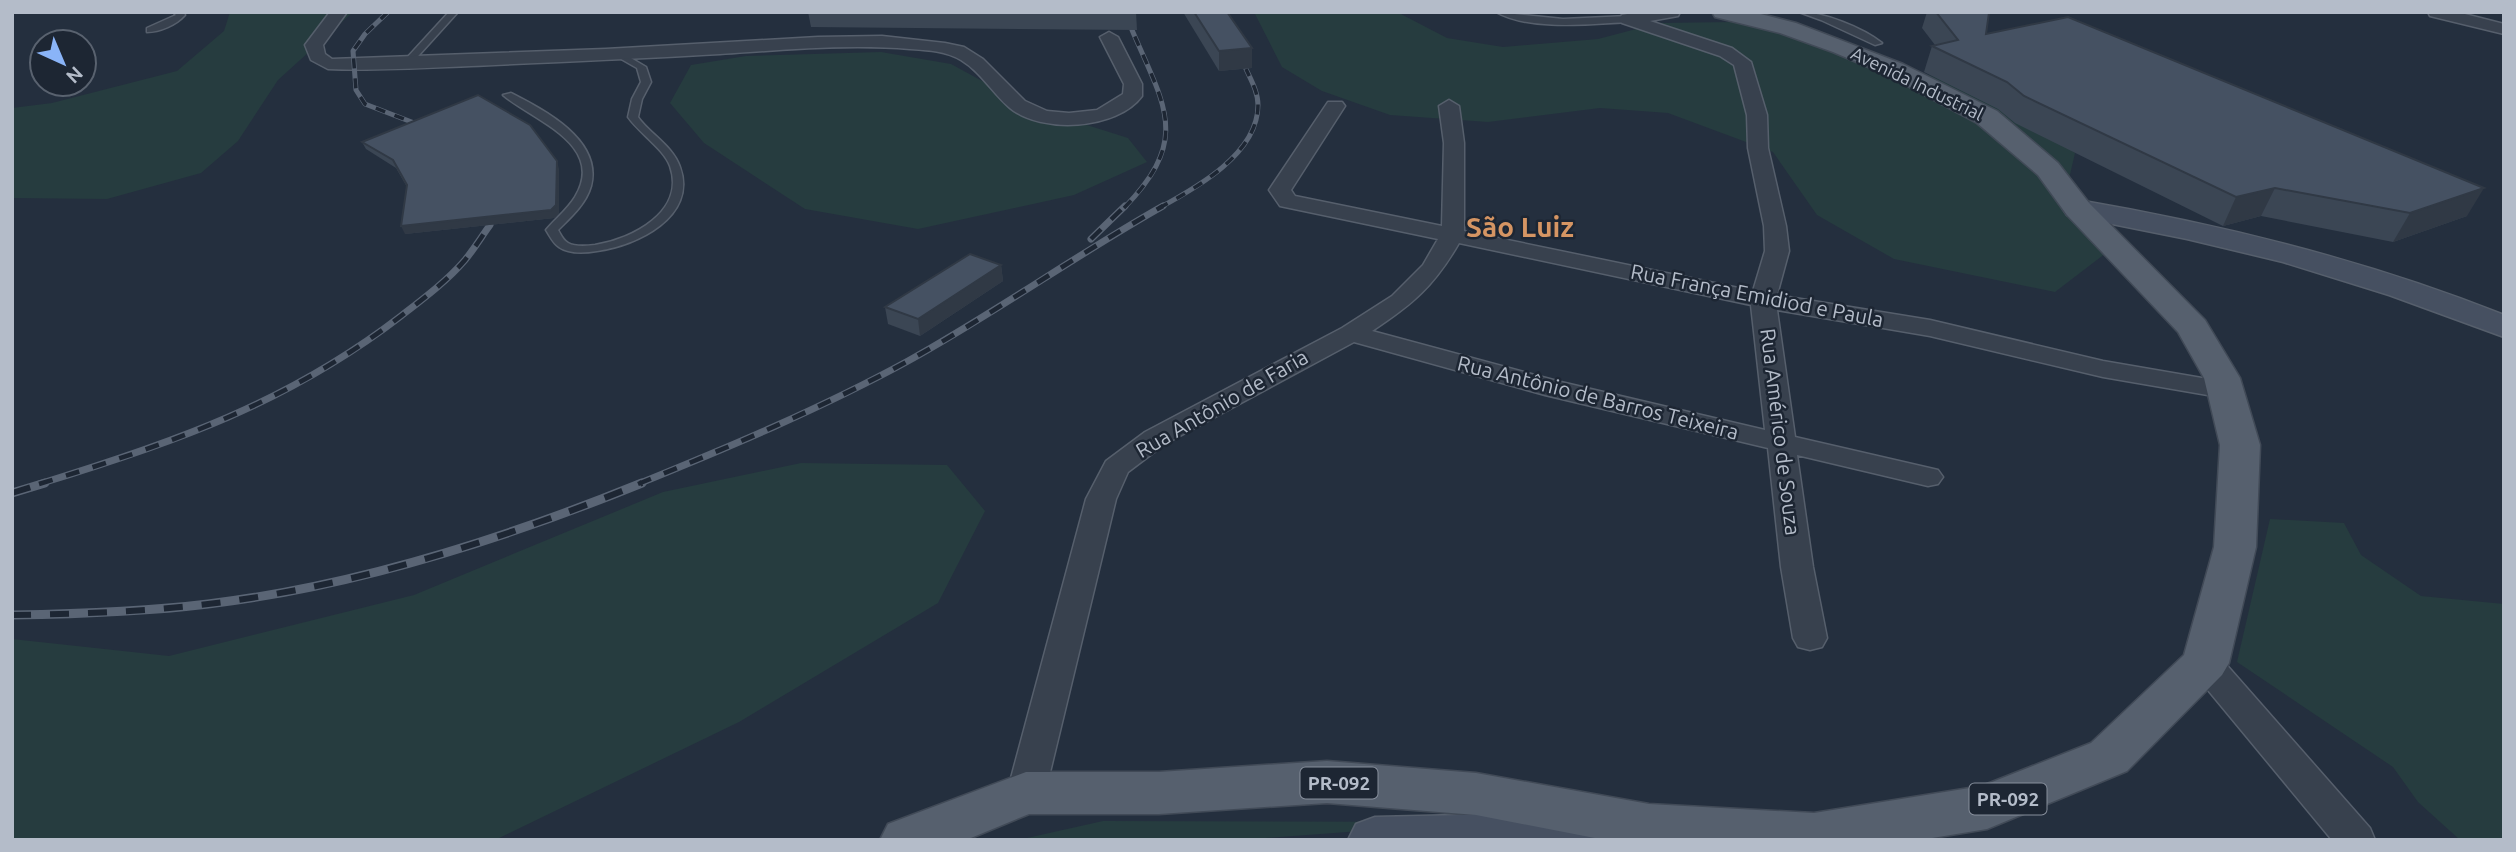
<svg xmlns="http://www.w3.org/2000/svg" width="2516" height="852" viewBox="0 0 2516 852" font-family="Ubuntu,sans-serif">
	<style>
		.green { fill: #263c3f }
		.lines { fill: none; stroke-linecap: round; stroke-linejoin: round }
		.lane-casing { stroke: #565f6c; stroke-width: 3 }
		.street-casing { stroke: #565f6c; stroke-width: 3 }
		.secondary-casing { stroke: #565f6c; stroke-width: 3 }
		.primary-casing { stroke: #414a57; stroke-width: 3 }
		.lane { fill: #38414e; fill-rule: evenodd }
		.street { fill: #38414e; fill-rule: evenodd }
		.secondary { fill: #465061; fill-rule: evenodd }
		.primary { fill: #56606e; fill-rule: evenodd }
		.rail-far2-casing { stroke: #5a6575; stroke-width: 5 }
		.rail-far1-casing { stroke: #5a6575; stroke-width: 7 }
		.rail-casing { stroke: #5a6575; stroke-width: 9 }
		.rail-far2 { stroke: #1d2633; stroke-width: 3.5; stroke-dasharray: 10; stroke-linecap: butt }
		.rail-far1 { stroke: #1d2633; stroke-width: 4.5; stroke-dasharray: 14; stroke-linecap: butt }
		.rail { stroke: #1d2633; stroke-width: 6; stroke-dasharray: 19; stroke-linecap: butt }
		.wall { fill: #3b4654 }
		.shaded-wall { fill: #303945 }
		.building { fill: #455162; stroke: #303945; stroke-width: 2 }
		.labels { text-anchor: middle; stroke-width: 5; stroke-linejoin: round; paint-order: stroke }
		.far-street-label { font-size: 18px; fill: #b4bcc9; stroke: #1d2633 }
		.shield { fill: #1d2633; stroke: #878f9c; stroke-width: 2 }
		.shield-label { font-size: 19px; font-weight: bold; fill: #b4bcc9 }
		.street-label { font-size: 21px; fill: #b4bcc9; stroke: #1d2633 }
		.district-label { font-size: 28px; font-weight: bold; fill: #d59563; stroke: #1d2633 }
	</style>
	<rect width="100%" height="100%" fill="#242f3e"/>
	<g class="green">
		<path d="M230,12H353L278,80L238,141L201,173L107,199L12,198V108L52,103L177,71L224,31Z"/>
		<path d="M1254,12H1397L1447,38L1503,47L1598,39L1659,23L1732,22L1796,32L1879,56L2013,107L2075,153L2066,192L2106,253L2055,292L1894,259L1817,215L1773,152L1668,113L1600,108L1488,122L1390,115L1322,91L1282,67Z"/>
		<path d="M881,52L951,64L1030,107L1128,138L1147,162L1074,195L918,229L805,209L704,143L670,103L691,65L746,56Z"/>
		<path d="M801,463L947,465L985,511L938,603L739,722L495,840H12V639L169,656L414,595L663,492Z"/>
		<path d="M2270,519L2344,523L2361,555L2421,596L2504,604V840H2460L2418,802L2393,767L2237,662Z"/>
		<path d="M1103,821L1482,822L1238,840H1018Z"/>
	</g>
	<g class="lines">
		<g class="lane-casing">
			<g id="lane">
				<path d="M173,12H183L185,15C176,25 160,32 147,32V28L176,15Z"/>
				<path d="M449,12H458L410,65H404V61Z"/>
				<path d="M1496,12L1563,19L1628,16L1632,19L1628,22C1590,24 1530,31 1496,12Z"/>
				<path d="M1799,12C1824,12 1863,28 1882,43L1875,45L1821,20Z"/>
				<path d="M619,51L646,67L651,82L642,99L638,117C650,134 673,146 680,167C698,217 636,246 597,251C585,253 569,254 559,247C553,243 550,236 546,230C555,219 567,210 575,197C607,144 532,120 503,95L511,93C544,110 603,140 591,186C586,204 570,218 558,230C561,235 563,240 568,243C575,247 587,246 595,245C632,239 686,212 670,166C664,149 639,133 628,117L632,99L641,82L637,68L616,56L614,54Z"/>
			</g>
		</g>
		<g class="street-casing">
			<g id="street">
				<path d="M330,12H347L323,45L325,54L332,59L606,49L818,37L882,36L945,43L964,47L983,59L1025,101L1047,111L1069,113L1097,110L1123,94L1124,84L1100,37L1109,32L1118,37L1142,84V96C1117,130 1041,134 1010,108C993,94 981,72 961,60C946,51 927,50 910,49C846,44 783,50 720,54C637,59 554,62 471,66C423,68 376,71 328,69L311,60L305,45Z"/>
				<path d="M1638,12H1680L1678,16L1650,21L1732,48L1751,62L1767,115L1768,148L1786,226L1789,251L1777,295L1930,320L2103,361L2225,382L2235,384L2239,390L2235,396L2225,398L2103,377L1930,336L1777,310L1795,437L1938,470L1943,477L1938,484L1928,486L1797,455L1813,567L1827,638L1822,647L1810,650L1798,647L1793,638L1781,567L1768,448L1545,395L1354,342L1165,444L1128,472L1116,499L1045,793L1039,804L1026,808L1013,804L1007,793L1086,499L1106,461L1145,432L1342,328L1392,296L1423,265L1438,239L1280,206L1269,190L1328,102H1342L1345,106L1291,190L1295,196L1442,226L1444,143L1439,106L1449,100L1459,106L1464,143V231L1753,291L1765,251L1764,226L1748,148L1747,115L1734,65L1720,56L1622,23L1619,19L1622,15ZM1459,243L1751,305L1765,430L1561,382L1372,331C1413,304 1434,286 1459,243Z"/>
				<path d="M2428,12H2457L2504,24V34L2430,16Z"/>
				<path d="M2205,650L2217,654L2370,828L2375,840H2332L2193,672L2188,663L2193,654Z"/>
			</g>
		</g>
		<g class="secondary-casing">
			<g id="secondary">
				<path d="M2078,200C2224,225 2366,260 2504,315V337L2389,295L2283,262L2187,239L2067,215L2063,209L2067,203Z"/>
				<path d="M1614,806L1633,812L1641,828L1635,840H1348L1356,824L1375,817L1507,814Z"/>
			</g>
		</g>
		<g class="primary-casing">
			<path id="primary" d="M1712,12H1753L1796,23L1903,64L1997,111L2058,163L2089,203L2205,320L2240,378L2260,445L2256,547L2229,663L2222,675L2127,771L1987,829L1920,840H1605L1476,815L1327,803L1159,814H1029L966,840H880L888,824L1026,772H1159L1327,761L1476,773L1649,804L1814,813L1982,786L2091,743L2184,655L2214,547L2220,445L2204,378L2178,332L2067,215L2038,175L1977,123L1885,74L1833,52L1780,33L1715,17Z"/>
		</g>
		<use href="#lane" class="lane"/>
		<use href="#street" class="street"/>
		<use href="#secondary" class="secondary"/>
		<use href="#primary" class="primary"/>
		<g class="rail-far2-casing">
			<g id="rail-far2">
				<path d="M388,12L365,34L353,51L356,90L365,104L422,126"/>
				<path d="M1124,208C1191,139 1165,107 1132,30"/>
				<path d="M1159,208C1196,188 1258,154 1258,105C1258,92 1251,80 1246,69"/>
			</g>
		</g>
		<g class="rail-far1-casing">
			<g id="rail-far1">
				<path d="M1091,239L1125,206"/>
				<path d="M39,484C173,443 288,403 401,316C423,299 447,281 465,260C474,249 482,236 490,225"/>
				<path d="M638,484C729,447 822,408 908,361C995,313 1076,255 1163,206"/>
			</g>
		</g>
		<g class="rail-casing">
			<g id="rail">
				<path d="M12,493L45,483"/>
				<path d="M12,615C78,614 143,612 208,604C357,586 504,539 642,483"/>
			</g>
		</g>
		<use href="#rail-far2" class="rail-far2"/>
		<use href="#rail-far1" class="rail-far1"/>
		<use href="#rail" class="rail"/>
	</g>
	<g class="wall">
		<path d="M808,12H1136L1137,30L811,27Z"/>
		<path d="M1183,12H1227L1252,68L1219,71Z"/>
		<path d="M1927,12H1987L1986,34L2467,216L2393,242L2261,216L2223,226L2015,123L1998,109L1924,72L1932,46L1935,45L1922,28Z"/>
		<path d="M362,142L559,169V213L554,218L405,234L407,187L396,168L366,149Z"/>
		<path d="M1001,265L1003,281L920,336L888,324L885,307Z"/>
	</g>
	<g class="shaded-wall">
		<path d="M1252,48V68L1219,71V51Z"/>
		<path d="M557,161L559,169V213L554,218L405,234L401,226Z"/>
		<path d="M2275,188L2261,216L2223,226L2236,197Z"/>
		<path d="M2484,188L2467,216L2393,242L2410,213Z"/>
		<path d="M1001,265L1003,281L920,336L918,319Z"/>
	</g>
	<g class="building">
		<path d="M1194,12H1227L1252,48L1219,51Z"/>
		<path d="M1936,12L1989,13L1986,34L2068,17L2484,188L2410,213L2275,188L2236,197L2024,96L2007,82L1932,46L1958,40Z"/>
		<path d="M478,95L530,125L557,161L556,205L551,210L401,226L407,185L393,160L362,142Z"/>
		<path d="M970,254L1001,265L918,319L885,307Z"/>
	</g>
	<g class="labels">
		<g class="far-street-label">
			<text transform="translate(1917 84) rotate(26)" y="6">Avenida Industrial</text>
		</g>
		<g class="shield">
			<rect x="1300.5" y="767.5" width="77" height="31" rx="5"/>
			<rect x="1969.5" y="783.5" width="77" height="31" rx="5"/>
		</g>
		<g class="shield-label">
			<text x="1339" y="790">PR-092</text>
			<text x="2008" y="806">PR-092</text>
		</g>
		<g class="street-label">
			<text transform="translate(1757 296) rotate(11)" y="7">Rua França Emidiod e Paula</text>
			<text transform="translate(1598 398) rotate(14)" y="7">Rua Antônio de Barros Teixeira</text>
			<text transform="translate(1222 404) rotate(-30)" y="7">Rua Antônio de Faria</text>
			<text transform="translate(1780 432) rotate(83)" y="7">Rua Américo de Souza</text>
		</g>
		<g class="district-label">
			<text x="1520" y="237">São Luiz</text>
		</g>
	</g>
	<rect width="2516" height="852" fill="none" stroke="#b4bcc9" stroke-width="28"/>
	<g transform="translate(63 63) rotate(136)"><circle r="33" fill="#1d2633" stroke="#59626f" stroke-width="2"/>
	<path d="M0-5L12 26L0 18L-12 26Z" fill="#8ab4f8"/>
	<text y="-10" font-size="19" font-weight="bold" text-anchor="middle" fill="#b4bcc9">N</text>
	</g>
</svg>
